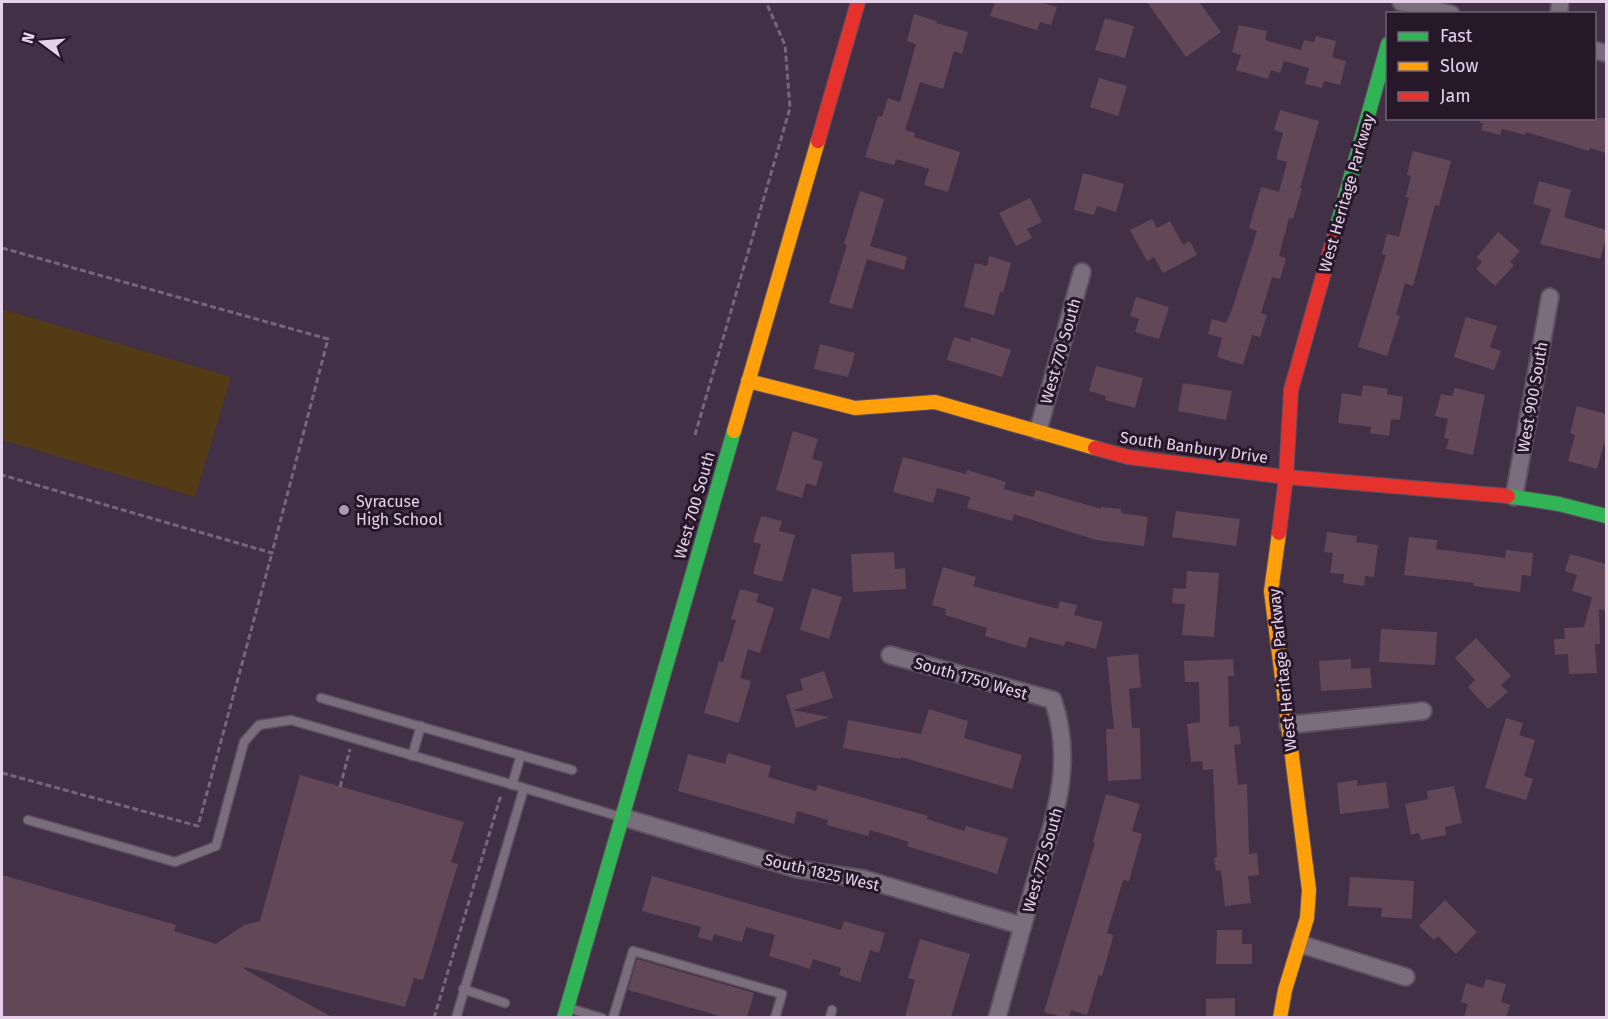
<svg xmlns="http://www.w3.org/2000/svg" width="1608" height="1019" viewBox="0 0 1608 1019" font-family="'Fira Sans',sans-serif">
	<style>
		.green { fill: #533b16 }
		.building { fill: #624856 }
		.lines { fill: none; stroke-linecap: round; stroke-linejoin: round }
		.lane-casing { stroke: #5e4f62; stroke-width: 11 }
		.street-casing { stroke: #5e4f62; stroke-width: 20 }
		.fast-casing { stroke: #5e4f62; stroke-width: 16 }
		.slow-casing { stroke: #5e4f62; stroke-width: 16 }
		.jam-casing { stroke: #5e4f62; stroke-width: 16 }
		.path { stroke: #746878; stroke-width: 3; stroke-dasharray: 6 3; stroke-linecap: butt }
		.lane { stroke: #7a6e7d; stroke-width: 8 }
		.street { stroke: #7a6e7d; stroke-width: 16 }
		.fast { stroke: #30b455; stroke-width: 14 }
		.slow { stroke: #ff9f0a; stroke-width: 14 }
		.jam { stroke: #e5322d; stroke-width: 14 }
		.poi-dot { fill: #ac99b1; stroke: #261729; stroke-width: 2 }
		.labels { text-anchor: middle; stroke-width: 6; stroke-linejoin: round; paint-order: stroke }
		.street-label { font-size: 16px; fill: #e5d1ea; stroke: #261729 }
		.poi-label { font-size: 16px; fill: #e5d1ea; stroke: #261729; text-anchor: start }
	</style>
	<rect width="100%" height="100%" fill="#413046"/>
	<path class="green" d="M2,309L231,377L195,497L2,440Z"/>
	<g class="building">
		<path d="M995,2H1040L1057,7L1051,25L1040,22L1037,30L990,16Z"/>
		<path d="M1147,2H1199L1221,32L1186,57Z"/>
		<path d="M914,14L937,21L936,23L968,32L962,54L954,51L943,89L920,82L905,130L915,133L914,137L960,152L948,192L924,185L929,169L896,159L894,165L865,157L878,116L882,117L888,98L900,102L916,44L907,41Z"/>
		<path d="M1105,18L1134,26L1125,58L1095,50Z"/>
		<path d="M1239,25L1267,31L1265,40L1301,50L1304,40L1314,42L1316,36L1336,41L1332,57L1346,61L1340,85L1324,81L1322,88L1305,84L1309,68L1284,61L1280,73L1271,70L1268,79L1236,70L1241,55L1232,52Z"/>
		<path d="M1099,78L1127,86L1118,116L1090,107Z"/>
		<path d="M1280,110L1319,121L1300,188L1302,189L1293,219L1289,218L1279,256L1286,258L1280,279L1272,277L1261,313L1267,315L1260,337L1252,335L1243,365L1217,357L1222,338L1208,334L1212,319L1226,323L1232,309L1257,231L1249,228L1261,187L1279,192L1287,162L1276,159L1283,133L1274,130Z"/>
		<path d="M1481,118H1606V153L1590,148L1589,151L1526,132L1525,135L1502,129L1500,135L1481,130L1483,123H1480Z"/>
		<path d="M1413,151L1451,161L1439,206L1435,205L1413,286L1405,283L1396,315L1400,316L1387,356L1358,347L1386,255L1382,254L1387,234L1399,237L1409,198L1406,197L1411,176L1407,175Z"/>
		<path d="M1083,173L1124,184L1116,212L1097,206L1094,215L1074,210Z"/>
		<path d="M1539,181L1571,190L1564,217L1606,230V238L1600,259L1540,244L1551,209L1533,204Z"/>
		<path d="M860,191L884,199L870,246L907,257L904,270L867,259L852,309L829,303L847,245L844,244Z"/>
		<path d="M1030,198L1042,222L1027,229L1032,238L1016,246L999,213Z"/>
		<path d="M1152,219L1157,228L1170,221L1183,245L1190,241L1197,255L1163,273L1154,257L1147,261L1130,230Z"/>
		<path d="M1498,232L1520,251L1510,262L1514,265L1495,286L1476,269L1482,262L1477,257Z"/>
		<path d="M989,256L1011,263L1003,293L1000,292L994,315L964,307L975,263L987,266Z"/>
		<path d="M1136,297L1169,307L1159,339L1135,332L1139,319L1130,316Z"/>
		<path d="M1466,317L1497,326L1490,347L1501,351L1494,370L1454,357Z"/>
		<path d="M954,337L970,342L971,337L1011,350L1002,377L947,360Z"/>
		<path d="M820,344L855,353L848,377L814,369Z"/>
		<path d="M1096,366L1143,378L1135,408L1105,400L1106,396L1089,391Z"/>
		<path d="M1183,383L1232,391L1226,420L1178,411Z"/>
		<path d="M1363,385L1388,389L1387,394L1403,397L1400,420L1391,419L1389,436L1370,433L1371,427L1338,423L1342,393L1361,396Z"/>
		<path d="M1455,388L1485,395L1473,455L1446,449L1449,439L1444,438L1448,419L1435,416L1441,394L1452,396Z"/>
		<path d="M1577,406L1606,414V445L1604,444L1597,469L1568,461L1575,435L1570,433Z"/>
		<path d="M793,431L818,439L812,459L823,462L816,486L806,483L802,498L776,490Z"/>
		<path d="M903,457L966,474L967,470L1006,482L1004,489L1033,497L1036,490L1101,509V507L1121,509V513L1148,517L1144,546L1096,540L1014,514L1012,521L967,508L970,497L937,488L933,503L893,492Z"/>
		<path d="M1176,511L1240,519L1236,546L1172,537Z"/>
		<path d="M761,516L782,521L779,531L795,535L782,582L753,574L761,544L753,542Z"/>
		<path d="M1327,532L1357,536L1356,542L1378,545L1374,577L1365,576L1364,586L1343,583L1344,574L1330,573L1333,553L1324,552Z"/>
		<path d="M1409,537L1437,540L1436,549L1505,558L1506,550L1533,553L1531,576L1522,575L1520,592L1474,586V583L1404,575Z"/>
		<path d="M894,552L895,569L905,568L906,589L853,592L851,554Z"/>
		<path d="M1570,554L1606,564V611L1599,609L1600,644H1595L1597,673L1569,674L1568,654L1555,655L1554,639H1565L1564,628L1584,627L1592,597L1572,591L1577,575L1565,571Z"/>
		<path d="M943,567L976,577L973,586L1058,609L1060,601L1077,605L1074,615L1103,622L1096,649L1066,641L1064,646L1029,637L1026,648L985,636L987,628L945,615L946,609L932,605Z"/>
		<path d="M1187,571L1219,573L1214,637L1182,635L1185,604L1172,603L1173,588L1186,589Z"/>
		<path d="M812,588L842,597L829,639L800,630Z"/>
		<path d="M740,589L759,594L756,602L774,608L760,653L748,649L740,678L751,681L739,723L704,713L719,661L723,662L736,620L731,619Z"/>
		<path d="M1381,629L1437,632L1435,665L1379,662Z"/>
		<path d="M1476,638L1511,676L1501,685L1508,692L1488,709L1468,687L1475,680L1455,658Z"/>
		<path d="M1138,654L1141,687L1129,689L1132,728H1140L1141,779L1108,781L1106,729H1114L1107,657Z"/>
		<path d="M1233,659L1234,676H1228L1229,727L1239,726L1241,744L1234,745L1238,785L1247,784L1249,854L1257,853L1259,875L1248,876L1251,903L1225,906L1221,870L1216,871L1214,858L1217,857L1213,769L1203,770L1202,761L1191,762L1187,724L1200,722L1199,682H1185L1184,661Z"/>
		<path d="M1351,659V669L1370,668L1372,688L1321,691L1319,661Z"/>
		<path d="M824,671L833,698L793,710L829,717L796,728L786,695L803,690L800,679Z"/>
		<path d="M929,709L968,721L964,738L1022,755L1012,789L901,757V759L843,748L848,720L921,734Z"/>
		<path d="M1506,718L1523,723L1519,735L1535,740L1524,776L1533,779L1526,800L1485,788Z"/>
		<path d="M728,753L771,766L768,777L816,791L818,785L928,816L927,819L964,831L966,826L1008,838L997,874L907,846L909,842L870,830L868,836L827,825L828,820L797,811L794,824L678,791L688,754L725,764Z"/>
		<path d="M300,775L464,822L451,862L458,864L423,980L414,978L405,1007L245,967L244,969L332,1017H2V875L176,925L174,931L216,944L244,925L260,921Z"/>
		<path d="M1357,780V786L1386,782L1389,808L1340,814L1337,783Z"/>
		<path d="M1454,786L1462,823L1445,827L1446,835L1421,840L1419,833L1411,835L1405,804L1428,799L1427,791Z"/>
		<path d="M1106,794L1140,804L1132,831L1142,834L1129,881L1123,880L1107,933L1113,935L1112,941L1102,976L1099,975L1087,1015L1071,1010L1069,1017H1063L1044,1012L1095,843L1093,842Z"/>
		<path d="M652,876L841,930L844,921L885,933L879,953L870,950L860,982L839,975L841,968L813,959L810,969L769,956L775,935L746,927L742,942L714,934L712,941L698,937L701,927L642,911Z"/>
		<path d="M1350,877L1414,881L1412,919L1381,917L1382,908L1348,906Z"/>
		<path d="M1445,900L1477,932L1456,954L1438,936L1434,940L1419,926Z"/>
		<path d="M1217,930H1242V944H1252V964H1216Z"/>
		<path d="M920,939L970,954L951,1017H905L915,980L908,978Z"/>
		<path d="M637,959L754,993L747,1017H723L628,990Z"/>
		<path d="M1486,979L1506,984L1501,1002L1510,1005L1506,1017H1464L1468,1004L1461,1002L1466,983L1483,988Z"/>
		<path d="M1235,998V1017H1206V999Z"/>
	</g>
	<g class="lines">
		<g class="lane-casing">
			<g id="lane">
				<path d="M321,698L572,770"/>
				<path d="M412,756L421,726"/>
				<path d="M512,785L521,755"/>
				<path d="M524,788L621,817"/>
				<path d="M28,820L175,862L216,846L244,742L259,725L291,720L524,788L456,1018"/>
				<path d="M463,989L505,1003"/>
				<path d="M568,1008L602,1018"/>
				<path d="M613,1018L633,951L782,994L775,1018"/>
				<path d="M830,1018L832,1010"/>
			</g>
		</g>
		<g class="street-casing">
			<g id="street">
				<path d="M1401,2L1451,14"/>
				<path d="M1559,14L1560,2"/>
				<path d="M1594,50L1606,53"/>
				<path d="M1038,431L1082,272"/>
				<path d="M1514,497L1550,297"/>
				<path d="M890,655L1053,700C1076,767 1052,824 1033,889C1021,932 1009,975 997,1018"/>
				<path d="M1288,725L1423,711"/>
				<path d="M622,817L797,869L864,879L1023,926"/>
				<path d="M1300,944L1406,977"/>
			</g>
		</g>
		<g class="fast-casing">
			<g id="fast">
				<path d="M1337,226L1388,44"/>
				<path d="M1508,496L1559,504L1606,516"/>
				<path d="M564,1018L734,431"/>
			</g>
		</g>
		<g class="slow-casing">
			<g id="slow">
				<path d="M748,381L855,408L935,402L1095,448"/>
				<path d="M734,431L818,141"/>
				<path d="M1279,533L1271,591L1309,890L1307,918L1285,990L1280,1018"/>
			</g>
		</g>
		<g class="jam-casing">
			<g id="jam">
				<path d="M818,141L858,2"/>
				<path d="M1095,448L1128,457L1286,477L1508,496"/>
				<path d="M1279,533L1286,477L1291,390L1337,226"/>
			</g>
		</g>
		<g class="path">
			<path d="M2,248L328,339L272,553L2,475"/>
			<path d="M695,435L790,108L785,45L766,2"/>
			<path d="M2,773L198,826L272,553"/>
			<path d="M340,787L350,749"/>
			<path d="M434,1018L501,795"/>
		</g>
		<use href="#lane" class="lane"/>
		<use href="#street" class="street"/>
		<use href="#fast" class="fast"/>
		<use href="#slow" class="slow"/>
		<use href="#jam" class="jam"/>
	</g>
	<circle class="poi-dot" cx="344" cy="510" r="6"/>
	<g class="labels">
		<g class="street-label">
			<text transform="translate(1346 193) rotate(-74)" y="6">West Heritage Parkway</text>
			<text transform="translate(1060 351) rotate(-74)" y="6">West 770 South</text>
			<text transform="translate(1532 397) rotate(-80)" y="6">West 900 South</text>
			<text transform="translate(1194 447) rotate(8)" y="6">South Banbury Drive</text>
			<text transform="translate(694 505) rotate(-74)" y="6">West 700 South</text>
			<text transform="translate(1282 670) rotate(-96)" y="6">West Heritage Parkway</text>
			<text transform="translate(971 678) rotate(16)" y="6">South 1750 West</text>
			<text transform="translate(1042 860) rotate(-74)" y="6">West 775 South</text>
			<text transform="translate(822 872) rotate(13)" y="6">South 1825 West</text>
		</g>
		<g class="poi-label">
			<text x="356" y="507">Syracuse<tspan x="356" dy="18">High School</tspan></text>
		</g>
	</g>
	<rect width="1608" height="1019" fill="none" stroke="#e5d1ea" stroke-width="6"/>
	<rect x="1386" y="12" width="210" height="108" fill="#261729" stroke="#726176" stroke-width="1.5"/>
	<rect x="1398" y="32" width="30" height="9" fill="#30b455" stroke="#726176" stroke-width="1.5"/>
	<text x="1440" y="42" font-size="18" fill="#e5d1ea">Fast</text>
	<rect x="1398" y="62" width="30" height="9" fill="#ff9f0a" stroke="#726176" stroke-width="1.5"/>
	<text x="1440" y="72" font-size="18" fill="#e5d1ea">Slow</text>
	<rect x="1398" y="92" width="30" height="9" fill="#e5322d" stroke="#726176" stroke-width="1.5"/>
	<text x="1440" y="102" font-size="18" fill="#e5d1ea">Jam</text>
	<g transform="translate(42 42) rotate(286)" stroke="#261729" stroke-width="4.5" paint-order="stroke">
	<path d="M0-4.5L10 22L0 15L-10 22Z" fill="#e5d1ea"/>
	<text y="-9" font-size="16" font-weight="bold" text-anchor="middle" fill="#e5d1ea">N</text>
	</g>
</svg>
